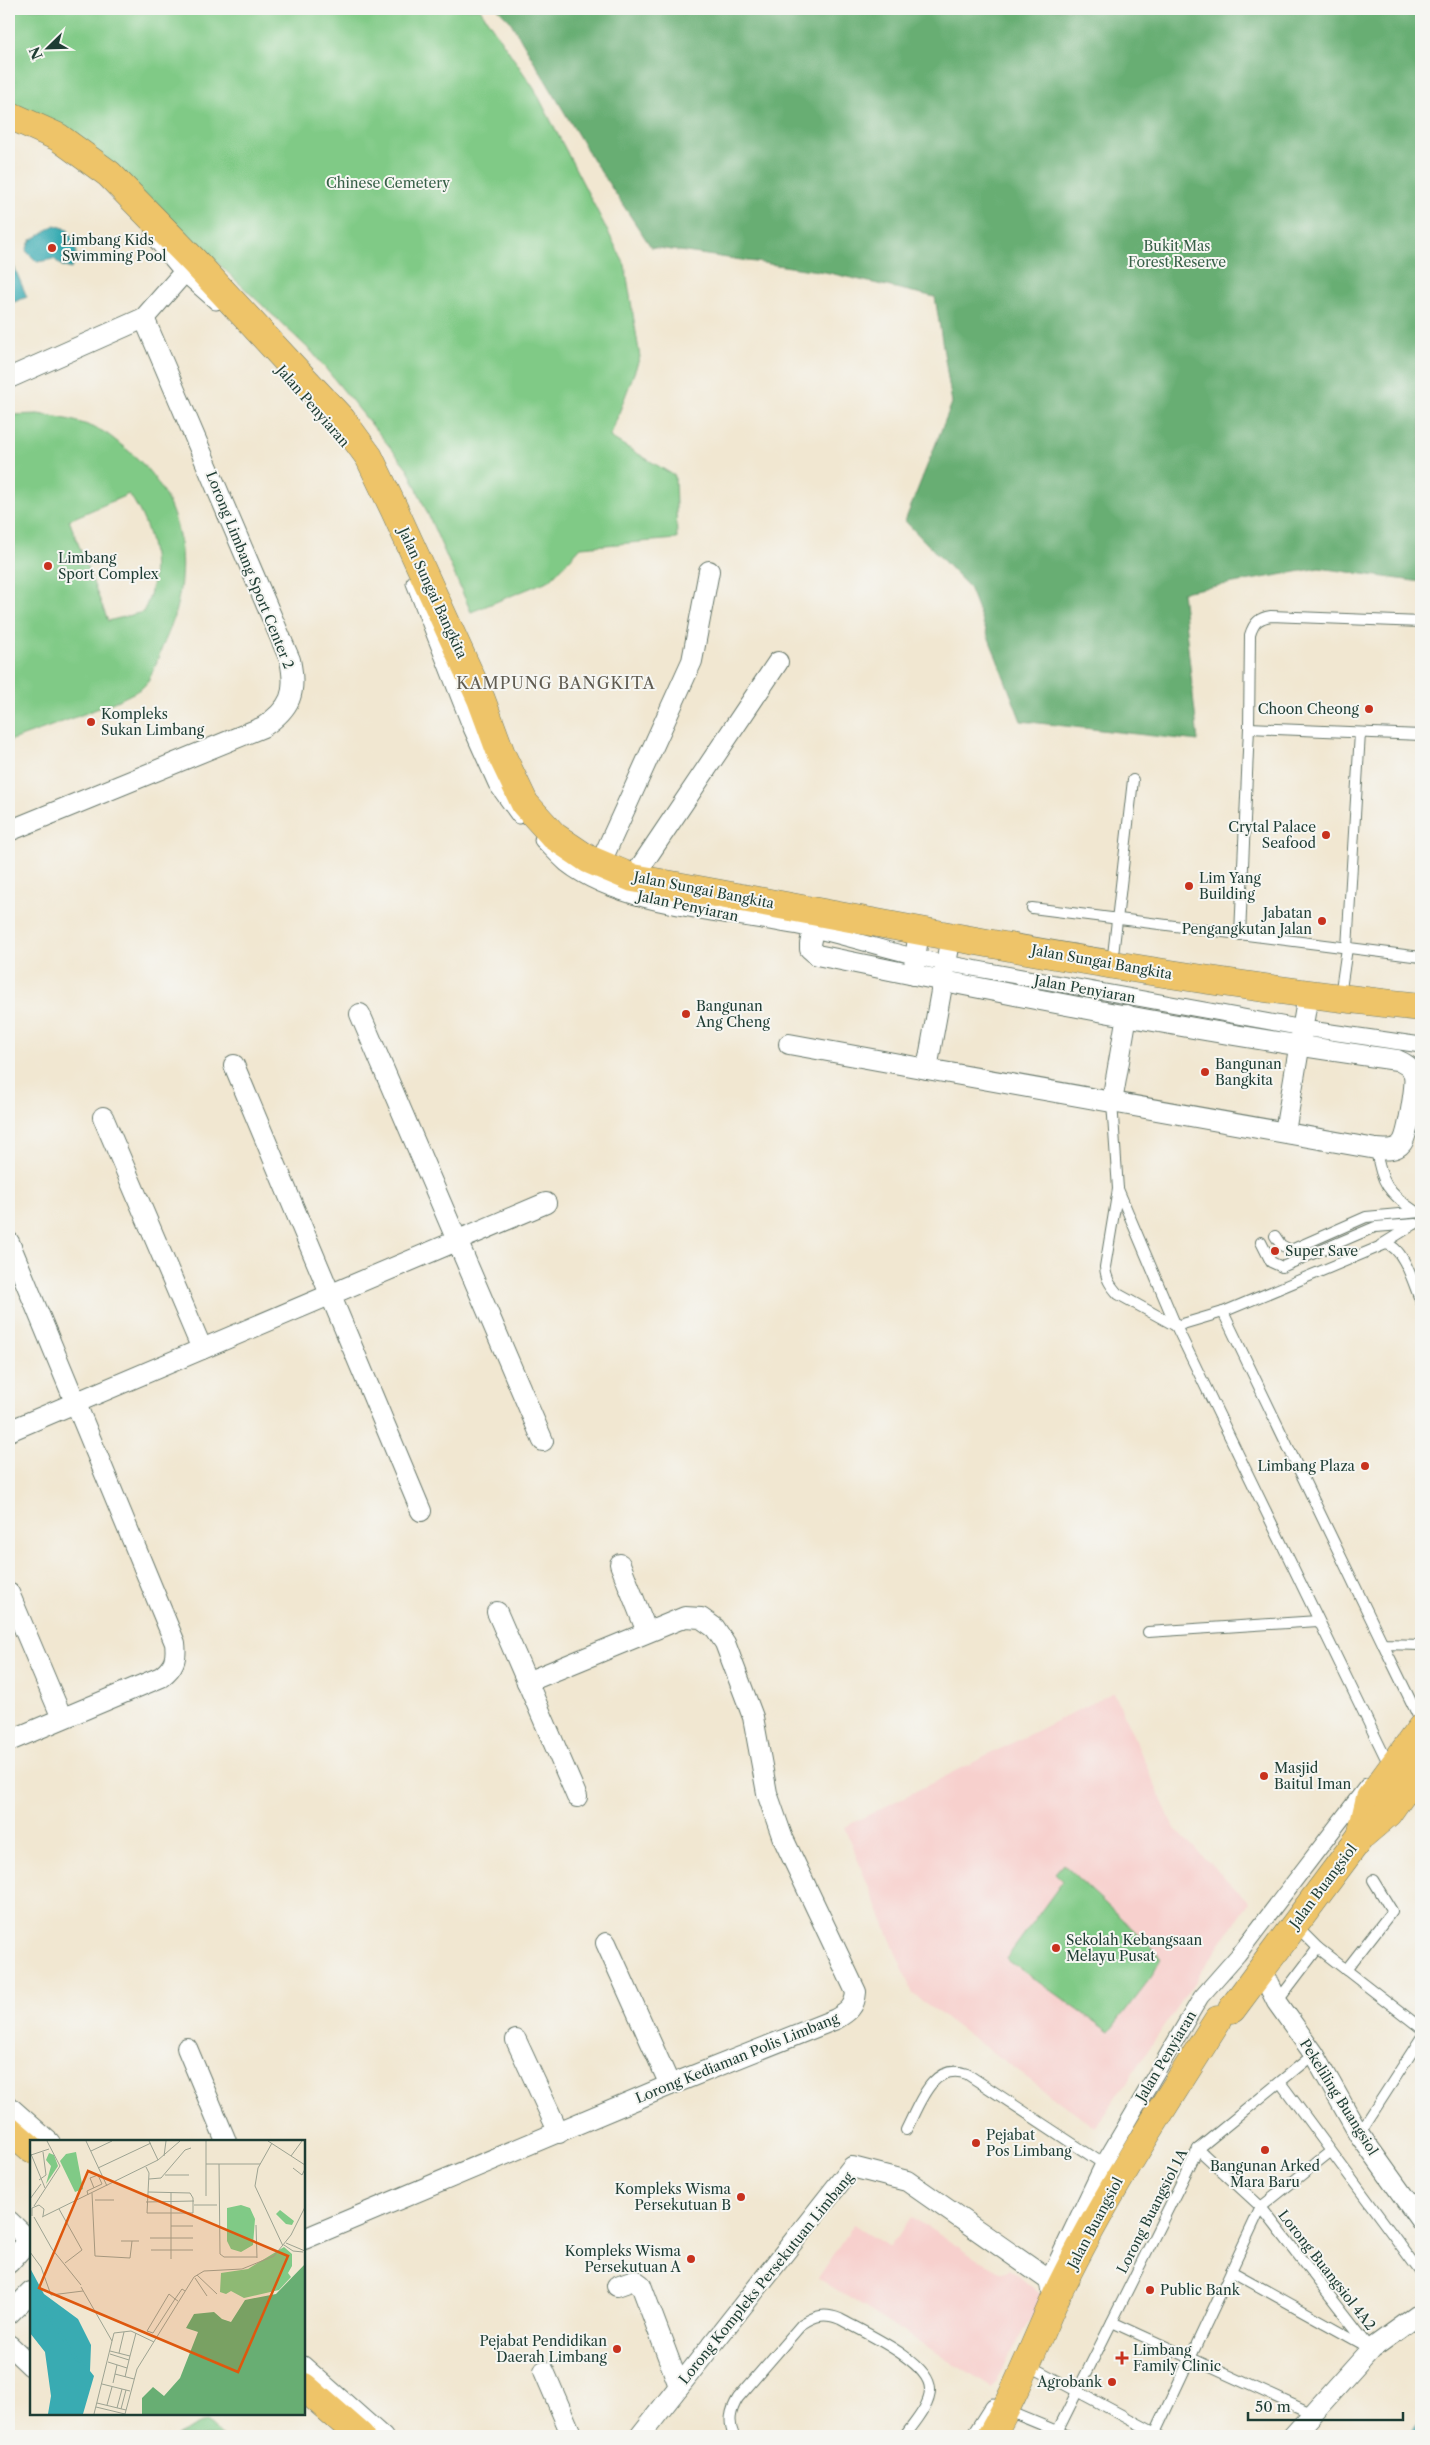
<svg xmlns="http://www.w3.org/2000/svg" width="1430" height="2445" viewBox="0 0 1430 2445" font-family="'Libre Caslon Text',serif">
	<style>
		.built { fill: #f7d0cd }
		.green { fill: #80ca86; stroke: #50845d; fill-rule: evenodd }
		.forest { fill: #68ae73; stroke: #447654 }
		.water { fill: #39abb2; stroke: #2c7473 }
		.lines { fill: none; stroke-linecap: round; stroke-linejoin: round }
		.service-casing { stroke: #68786b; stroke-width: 12 }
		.pedestrian-casing { stroke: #68786b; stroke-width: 17 }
		.minor-casing { stroke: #68786b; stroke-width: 22 }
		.primary-casing { stroke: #68786b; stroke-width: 29 }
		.trunk-casing { stroke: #68786b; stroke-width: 29 }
		.service { stroke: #fff; stroke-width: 10 }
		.pedestrian { stroke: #fff; stroke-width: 15 }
		.minor { stroke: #fff; stroke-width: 20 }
		.primary { stroke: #eec469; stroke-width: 28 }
		.trunk { stroke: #eec469; stroke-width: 28 }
		.poi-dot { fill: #c8321e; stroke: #f6f6f2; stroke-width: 2 }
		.labels { text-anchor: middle; stroke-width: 4; stroke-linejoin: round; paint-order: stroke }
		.park-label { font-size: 14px; fill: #376048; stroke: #f6f6f2 }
		.poi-label { font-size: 14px; fill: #1f3d34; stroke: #f6f6f2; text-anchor: start }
		.street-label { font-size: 14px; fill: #1f3d34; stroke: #f6f6f2 }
		.quarter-label { font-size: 16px; letter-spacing: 1px; fill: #605c51; stroke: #f6f6f2 }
		.inset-river { fill: none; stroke: #39abb2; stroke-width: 2.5 }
		.inset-road { fill: none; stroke: #9da392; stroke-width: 1 }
		.view { fill: #de580e; fill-opacity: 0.15; stroke: #de580e; stroke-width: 2.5 }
		.inset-edge { fill: none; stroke: #1f3d34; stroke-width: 2.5 }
	</style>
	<rect width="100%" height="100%" fill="#f6f6f2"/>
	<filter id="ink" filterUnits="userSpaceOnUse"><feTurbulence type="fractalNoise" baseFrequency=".02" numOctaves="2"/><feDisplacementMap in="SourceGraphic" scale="10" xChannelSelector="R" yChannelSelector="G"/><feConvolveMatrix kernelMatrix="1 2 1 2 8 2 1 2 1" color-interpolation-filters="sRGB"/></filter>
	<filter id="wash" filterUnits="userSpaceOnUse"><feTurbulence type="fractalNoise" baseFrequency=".0096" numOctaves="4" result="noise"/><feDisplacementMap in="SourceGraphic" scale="20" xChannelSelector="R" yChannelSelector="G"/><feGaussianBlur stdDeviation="1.12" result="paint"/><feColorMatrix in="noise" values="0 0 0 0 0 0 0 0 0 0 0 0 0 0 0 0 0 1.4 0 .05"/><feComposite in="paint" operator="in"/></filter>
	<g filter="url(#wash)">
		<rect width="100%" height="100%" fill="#f1e7d1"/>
		<g class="built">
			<path d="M1114,1692L1174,1828L1249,1902L1095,2128L913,1994L844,1827Z"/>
			<path d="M911,2217L1000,2273L1010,2269L1043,2296L992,2388L818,2278L854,2225L890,2247Z"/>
		</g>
		<g class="green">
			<path d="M9,9H480L535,90L625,265L640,357L610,437L675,476L677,539L581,547L550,580L471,612L408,469L312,352L156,205L9,111Z"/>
			<path d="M38,414C60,417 80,421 100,430C109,434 117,442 125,448C187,496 195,575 164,643C158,656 154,674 145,685C135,698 31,733 9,741V415ZM129,494C153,527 163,575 143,612L108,621L69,520Z"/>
			<path d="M1063,1864L1153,1948L1161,1959L1152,1976L1109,2032L1006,1959L1063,1881L1055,1873Z"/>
			<path d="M206,2421L222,2436H175Z"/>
		</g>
		<path class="forest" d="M498,9H1421V582L1319,568L1182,592L1198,741L1021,721L969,587L905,521L952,403L935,297L825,272L651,247L593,160L510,21Z"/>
		<g class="water">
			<path d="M55,225L67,229C77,245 79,251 71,269L62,266L54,259L37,262L26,251L30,241Z"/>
			<path d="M9,255L27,297L9,304Z"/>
			<path d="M1421,2421V2436H1409Z"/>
		</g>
	</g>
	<g filter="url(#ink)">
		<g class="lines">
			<g class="service-casing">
				<g id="service">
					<path d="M1249,728L1421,735"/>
					<path d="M1032,908L1421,957"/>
					<path d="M1240,935L1249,728L1250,635C1254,622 1259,618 1271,616L1421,622"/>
					<path d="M1112,964L1133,780"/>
					<path d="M1340,996L1347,948L1360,733"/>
					<path d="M1112,1102L1118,1189L1105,1267C1106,1279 1110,1285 1118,1294L1176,1326L1223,1312L1386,1244C1404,1247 1414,1286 1421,1302"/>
					<path d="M1376,1149C1381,1183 1388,1193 1416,1212"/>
					<path d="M1118,1189L1176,1326L1390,1767"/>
					<path d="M1275,1236L1281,1245L1291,1250L1366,1217L1421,1212"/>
					<path d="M1261,1242L1271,1262L1282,1267L1375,1227L1415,1224"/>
					<path d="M1381,1245L1413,1225"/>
					<path d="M1223,1312L1383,1644L1421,1645"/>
					<path d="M1148,1632L1318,1621"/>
					<path d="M1383,1644L1421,1722"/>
					<path d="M1296,1926L1318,1948L1421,2028"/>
					<path d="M1346,1970L1392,1911L1373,1880"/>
					<path d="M1277,2002L1318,1948"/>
					<path d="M1280,2082L1421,2273"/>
					<path d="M906,2130C919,2105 932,2061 967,2074L1108,2167"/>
					<path d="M1359,2134L1421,2038"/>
					<path d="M1198,2149L1261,2207L1371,2349"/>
					<path d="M1231,2271L1366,2346"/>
					<path d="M1112,2322L1313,2414"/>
					<path d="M1028,2365L1161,2436"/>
					<path d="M1006,2410L1069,2436"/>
					<path d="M1155,2433L1261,2207L1330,2152"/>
					<path d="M734,2436C728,2422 730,2411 738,2398L802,2324C816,2315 825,2313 840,2319C863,2332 931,2362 930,2390C930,2406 914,2423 905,2436"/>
					<path d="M1055,2436L1198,2149L1314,2054"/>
				</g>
			</g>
			<g class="pedestrian-casing">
				<g id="pedestrian">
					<path d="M152,236L183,273L216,302"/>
					<path d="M414,583L470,726L496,784L519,816"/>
					<path d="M542,840C550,848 558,857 566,864C624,910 741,914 813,930C858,940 901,955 945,963L1303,1028L1421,1045"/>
					<path d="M9,2103L52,2141"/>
					<path d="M1048,2288V2279L1103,2164L1201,1997L1238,1955L1367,1786"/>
					<path d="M304,2364L385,2436"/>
					<path d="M974,2436L993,2406"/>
				</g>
			</g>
			<g class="minor-casing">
				<g id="minor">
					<path d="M9,378L144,318L194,261"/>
					<path d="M9,831L263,727C291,708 297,693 290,660L144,318"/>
					<path d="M600,864L692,661L709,571"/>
					<path d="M633,878L778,662"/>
					<path d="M817,911L810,944V949L817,955C1010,995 1203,1033 1397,1060C1404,1063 1412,1067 1414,1075C1416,1085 1408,1135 1402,1143C1396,1151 1385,1150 1376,1149L927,1069L951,936"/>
					<path d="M913,975L919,930"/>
					<path d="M360,1014L543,1441"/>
					<path d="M789,1044L927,1069"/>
					<path d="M234,1065L421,1511"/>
					<path d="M1112,1102L1127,1015"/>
					<path d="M103,1117L202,1349"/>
					<path d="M1285,1132L1308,995"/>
					<path d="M9,1242L175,1643C177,1659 174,1667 161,1677L9,1741"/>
					<path d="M9,1431L546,1203"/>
					<path d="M620,1564L647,1632"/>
					<path d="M9,1593L62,1718"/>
					<path d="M497,1612L577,1797"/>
					<path d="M606,1943L670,2085"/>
					<path d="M1261,1970L1277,2002L1314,2054L1359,2134L1421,2221"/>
					<path d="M516,2040L559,2133"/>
					<path d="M187,2048L226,2141"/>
					<path d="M9,2221L29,2240"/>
					<path d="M304,2239L670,2085L836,2019C848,2012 855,2007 856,1992L782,1836L767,1793L753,1717L725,1643L715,1628L701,1618L685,1617L527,1682"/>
					<path d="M9,2263L31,2238"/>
					<path d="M617,2286L634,2280L641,2285L679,2386"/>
					<path d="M9,2314L31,2292"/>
					<path d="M9,2345L31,2366"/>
					<path d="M544,2371L572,2436"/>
					<path d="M640,2436L852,2167L907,2181L1060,2288"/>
					<path d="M1293,2436L1371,2349L1421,2313"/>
				</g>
			</g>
			<g class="primary-casing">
				<g id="primary">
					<path d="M1361,1836L1370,1798L1421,1728"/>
					<path d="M1232,2009L1361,1836L1388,1813L1421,1766"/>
					<path d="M9,2130L31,2149"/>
					<path d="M304,2387L360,2436"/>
					<path d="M991,2436C1018,2389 1037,2338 1060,2288C1106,2194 1163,2107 1218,2020"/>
				</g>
			</g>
			<g class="trunk-casing">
				<path id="trunk" d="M9,115L58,137L109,174L194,261L342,420L369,457L394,509L481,699L502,756L525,804L554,836L588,859L633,878C895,925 1156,980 1421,1007"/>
			</g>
			<use href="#service" class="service"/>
			<use href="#pedestrian" class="pedestrian"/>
			<use href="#minor" class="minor"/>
			<use href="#primary" class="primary"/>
			<use href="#trunk" class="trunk"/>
		</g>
	</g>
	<g class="poi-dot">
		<circle cx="52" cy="248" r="5"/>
		<circle cx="48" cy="566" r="5"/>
		<circle cx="1369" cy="709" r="5"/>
		<circle cx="91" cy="722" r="5"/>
		<circle cx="1326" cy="835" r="5"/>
		<circle cx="1189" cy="886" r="5"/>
		<circle cx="1322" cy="921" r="5"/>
		<circle cx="686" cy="1014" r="5"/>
		<circle cx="1205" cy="1072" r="5"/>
		<circle cx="1275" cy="1251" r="5"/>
		<circle cx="1365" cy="1466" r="5"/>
		<circle cx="1264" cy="1776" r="5"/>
		<circle cx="1056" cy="1948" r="5"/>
		<circle cx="976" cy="2143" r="5"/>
		<circle cx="1265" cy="2150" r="5"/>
		<circle cx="741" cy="2197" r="5"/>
		<circle cx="691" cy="2259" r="5"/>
		<circle cx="1150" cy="2290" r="5"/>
		<circle cx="617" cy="2349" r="5"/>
		<path d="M1119.5 2350.5h5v5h5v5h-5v5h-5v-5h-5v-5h5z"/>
		<circle cx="1112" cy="2382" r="5"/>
	</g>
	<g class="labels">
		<g class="park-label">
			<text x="388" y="188">Chinese Cemetery</text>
			<text x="1177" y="251">Bukit Mas<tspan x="1177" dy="16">Forest Reserve</tspan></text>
		</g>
		<g class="poi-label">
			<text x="62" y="245">Limbang Kids<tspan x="62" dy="16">Swimming Pool</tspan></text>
			<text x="58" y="563">Limbang<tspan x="58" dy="16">Sport Complex</tspan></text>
			<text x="1359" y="714" text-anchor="end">Choon Cheong</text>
			<text x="101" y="719">Kompleks<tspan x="101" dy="16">Sukan Limbang</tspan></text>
			<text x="1316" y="832" text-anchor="end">Crytal Palace<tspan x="1316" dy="16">Seafood</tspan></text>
			<text x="1199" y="883">Lim Yang<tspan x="1199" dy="16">Building</tspan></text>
			<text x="1312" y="918" text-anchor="end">Jabatan<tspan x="1312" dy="16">Pengangkutan Jalan</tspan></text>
			<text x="696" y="1011">Bangunan<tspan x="696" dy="16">Ang Cheng</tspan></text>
			<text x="1215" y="1069">Bangunan<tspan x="1215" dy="16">Bangkita</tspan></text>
			<text x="1285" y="1256">Super Save</text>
			<text x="1355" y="1471" text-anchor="end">Limbang Plaza</text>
			<text x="1274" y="1773">Masjid<tspan x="1274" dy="16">Baitul Iman</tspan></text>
			<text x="1066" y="1945">Sekolah Kebangsaan<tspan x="1066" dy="16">Melayu Pusat</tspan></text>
			<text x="986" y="2140">Pejabat<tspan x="986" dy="16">Pos Limbang</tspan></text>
			<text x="1265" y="2171" text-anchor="middle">Bangunan Arked<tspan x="1265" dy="16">Mara Baru</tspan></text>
			<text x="731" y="2194" text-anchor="end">Kompleks Wisma<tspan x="731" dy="16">Persekutuan B</tspan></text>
			<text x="681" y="2256" text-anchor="end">Kompleks Wisma<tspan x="681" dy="16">Persekutuan A</tspan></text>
			<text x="1160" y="2295">Public Bank</text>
			<text x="607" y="2346" text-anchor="end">Pejabat Pendidikan<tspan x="607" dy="16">Daerah Limbang</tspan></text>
			<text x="1133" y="2355">Limbang<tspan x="1133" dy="16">Family Clinic</tspan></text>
			<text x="1102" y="2387" text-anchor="end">Agrobank</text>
		</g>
		<g class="street-label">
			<text transform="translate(313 406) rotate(49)" y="5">Jalan Penyiaran</text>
			<text transform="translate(250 570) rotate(68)" y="5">Lorong Limbang Sport Center 2</text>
			<text transform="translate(433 593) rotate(65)" y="5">Jalan Sungai Bangkita</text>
			<text transform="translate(704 890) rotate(11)" y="5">Jalan Sungai Bangkita</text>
			<text transform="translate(688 906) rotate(12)" y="5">Jalan Penyiaran</text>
			<text transform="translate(1102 962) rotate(10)" y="5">Jalan Sungai Bangkita</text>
			<text transform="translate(1085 989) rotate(10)" y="5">Jalan Penyiaran</text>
			<text transform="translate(1323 1886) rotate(-53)" y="5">Jalan Buangsiol</text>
			<text transform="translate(1166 2056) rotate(-59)" y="5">Jalan Penyiaran</text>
			<text transform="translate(737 2058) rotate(-22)" y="5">Lorong Kediaman Polis Limbang</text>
			<text transform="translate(1339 2097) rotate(58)" y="5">Pekeliling Buangsiol</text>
			<text transform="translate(1152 2211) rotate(-63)" y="5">Lorong Buangsiol 1A</text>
			<text transform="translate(1095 2223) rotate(-62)" y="5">Jalan Buangsiol</text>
			<text transform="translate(1327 2270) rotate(52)" y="5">Lorong Buangsiol 4A2</text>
			<text transform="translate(766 2278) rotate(-51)" y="5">Lorong Kompleks Persekutuan Limbang</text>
		</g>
		<g class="quarter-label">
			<text x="556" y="689">KAMPUNG BANGKITA</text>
		</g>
	</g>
	<g transform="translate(30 2140)">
		<rect width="275" height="275" fill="#f1e7d1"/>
		<path d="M46,12L53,49L45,52L30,21L36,14ZM19,13L24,15L28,26L16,44L21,26L16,20ZM211,65L220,68L225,79L223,105L211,112L201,109L197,101V68ZM250,70L264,81L262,85L256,84L246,74ZM254,107L262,114V126L258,133L261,137L249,150L214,158L201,151L196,154L190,152L191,133L218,129Z" fill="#80ca86"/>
		<path d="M275,124V274H112V258L123,247L134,256L150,238L168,192L156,188L164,174L184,172L192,179L201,182L215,160L246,154Z" fill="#68ae73"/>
		<path d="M0,128L14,154L48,179L61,205L60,231L64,236L53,274H18L21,256L15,212L0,193Z" fill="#39abb2"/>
		<path class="inset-river" d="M0,145L46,219L56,225M0,148L48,221"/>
		<path class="inset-road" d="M56,1L77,46M119,1L128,20M176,1V56M238,1L275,25M242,3L228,28L225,46L253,106M61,11L82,1M1,14L15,48M1,15L19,9M134,16L136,1M261,16L272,1M176,24H230M189,24L190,114L194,117H227M116,27L119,33L117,73H163V58L160,53L118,52M68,28L121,3M263,28L272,35L275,29M135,35H159M119,39L131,38L155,10L161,8M9,40L16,35L13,12M64,48L60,38L68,35L72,44M62,53L65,116L100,118L102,101M58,55L57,51L72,44M0,59L11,44M65,60H84M116,62L164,61M164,65H187M4,66L30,26L17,1M29,69L52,110L35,123M2,76V68L9,65L14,69L13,76M4,77L22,109L51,145M12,77L128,20L150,1M226,85L227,118M141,86H163M120,98H163M91,101H109M256,103L275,111M254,105L263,111L273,112M121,110H163M0,112L11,127L21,155L53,151M141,119V52M167,135L187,154M165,138L177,156M51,147L82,201M148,161L145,159L139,154L117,191L123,193L136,173L145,159L152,149L155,151M89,213L94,192M80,214L99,220L100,216L80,211M100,216L106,193M78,222L97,228M85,234L104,239M95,237L99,220M83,243L87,225M72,244L100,251M67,263L96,270M77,265L82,247M66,267L95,274M87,268L92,249M91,269L96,250M64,274L84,193L101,191L124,202M95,274L107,229L164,137L174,131L212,129L244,116L261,95L275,67"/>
		<path class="view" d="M58,31L258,116L208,232L9,148Z"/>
		<rect width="275" height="275" class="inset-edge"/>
	</g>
	<rect width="1430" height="2445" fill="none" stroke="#f6f6f2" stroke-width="30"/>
	<g transform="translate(48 48) rotate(247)" stroke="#f6f6f2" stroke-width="4" paint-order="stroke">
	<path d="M0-4L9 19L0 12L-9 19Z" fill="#1f3d34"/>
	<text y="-8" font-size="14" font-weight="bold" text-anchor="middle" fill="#1f3d34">N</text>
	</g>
	<path d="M1248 2412v8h155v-8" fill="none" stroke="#1f3d34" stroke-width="2.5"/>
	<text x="1255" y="2412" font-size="15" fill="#1f3d34" stroke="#f6f6f2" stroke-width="4" paint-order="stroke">50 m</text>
</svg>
